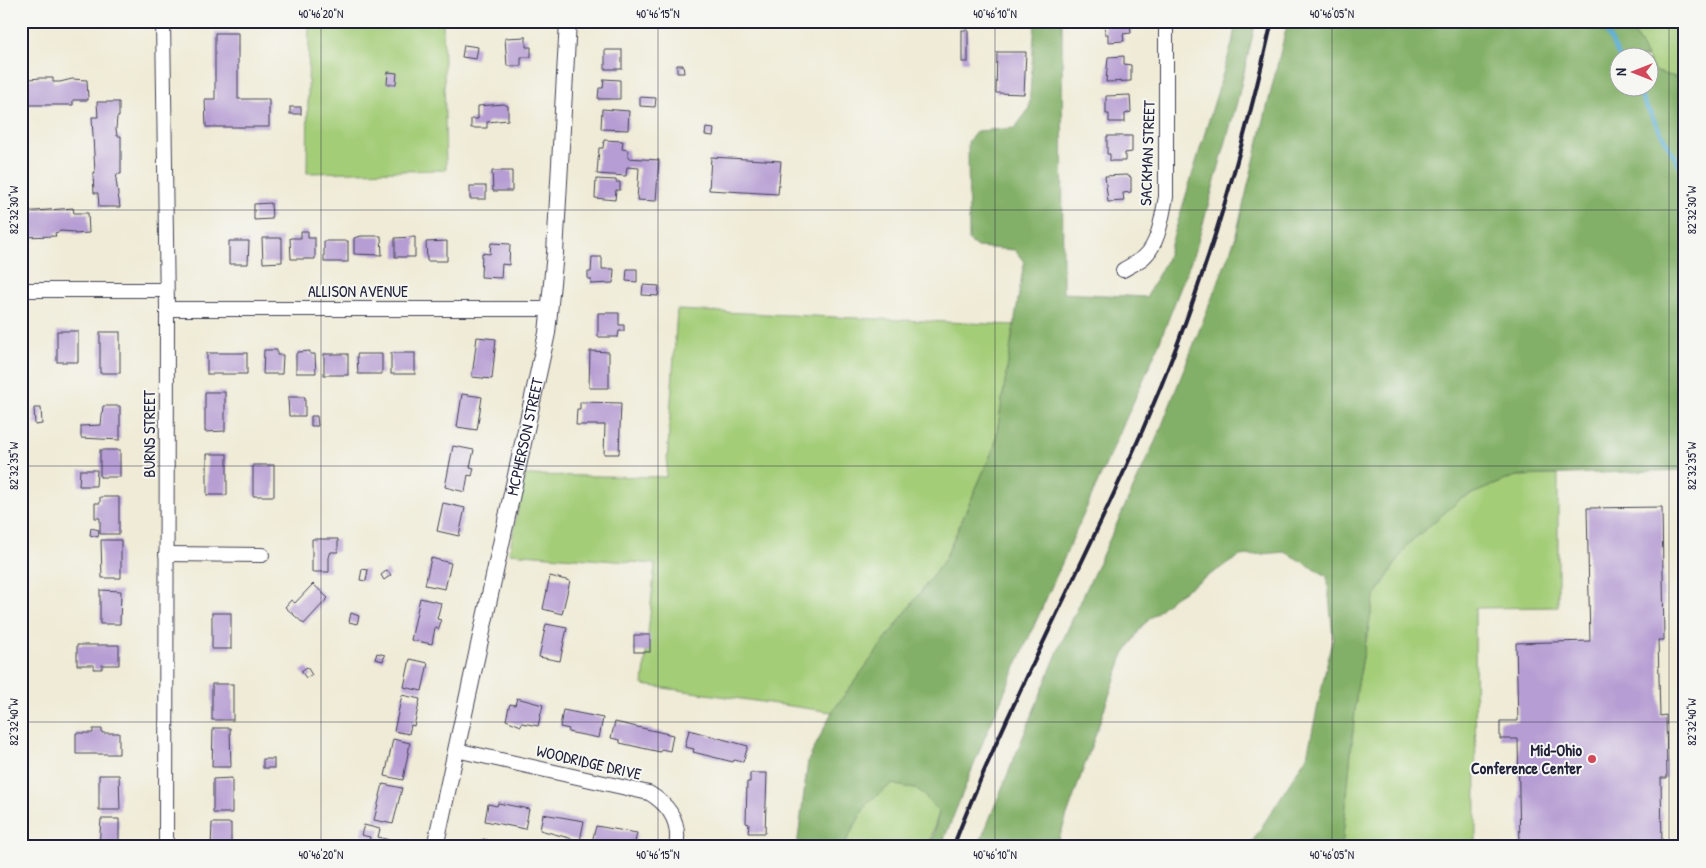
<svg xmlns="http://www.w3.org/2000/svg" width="1706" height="868" viewBox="0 0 1706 868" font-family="'Patrick Hand',sans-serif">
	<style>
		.green { fill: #a4cd78; stroke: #63785a }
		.forest { fill: #83b068; stroke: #526952 }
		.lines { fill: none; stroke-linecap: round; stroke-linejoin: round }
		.stream { stroke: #56abd2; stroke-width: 4.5 }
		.building { fill: #b69dd3 }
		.minor-casing { stroke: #414052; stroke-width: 16 }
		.tertiary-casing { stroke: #414052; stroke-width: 18 }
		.minor { stroke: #fff; stroke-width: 14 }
		.tertiary { stroke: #fff; stroke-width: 16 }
		.rail { stroke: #22223b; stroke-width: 4 }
		.ticks { fill: none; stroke: #22223b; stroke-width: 1; stroke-opacity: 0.45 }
		.poi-dot { fill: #d1495b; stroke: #f6f6f2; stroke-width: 2 }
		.labels { text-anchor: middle; stroke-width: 4; stroke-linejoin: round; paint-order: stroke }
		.street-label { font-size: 16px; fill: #22223b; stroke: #f6f6f2 }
		.poi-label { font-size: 16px; font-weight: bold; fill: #22223b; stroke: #f6f6f2; text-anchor: end }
		.neatline { fill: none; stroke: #22223b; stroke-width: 2 }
		.ticks-label { font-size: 12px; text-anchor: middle; fill: #22223b }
	</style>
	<rect width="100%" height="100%" fill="#f6f6f2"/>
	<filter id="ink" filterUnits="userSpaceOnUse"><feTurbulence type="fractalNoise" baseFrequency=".02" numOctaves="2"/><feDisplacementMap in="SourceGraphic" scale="10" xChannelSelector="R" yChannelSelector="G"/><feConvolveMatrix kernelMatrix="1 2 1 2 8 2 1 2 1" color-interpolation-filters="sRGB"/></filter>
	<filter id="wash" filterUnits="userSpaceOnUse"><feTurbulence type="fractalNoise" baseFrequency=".0096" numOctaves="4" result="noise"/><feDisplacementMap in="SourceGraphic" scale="20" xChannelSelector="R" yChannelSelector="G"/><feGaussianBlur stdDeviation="1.12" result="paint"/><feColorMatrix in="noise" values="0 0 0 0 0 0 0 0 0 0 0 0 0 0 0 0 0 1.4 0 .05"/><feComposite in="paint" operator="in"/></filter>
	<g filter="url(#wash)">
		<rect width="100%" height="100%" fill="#efebd6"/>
		<g class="green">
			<path d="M309,21H443L446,170L307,173Z"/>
			<path d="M1628,21H1685V80L1654,71Z"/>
			<path d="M677,310L1014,325L995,445L945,559L832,712L643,685L655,564L509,553L525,475L666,477Z"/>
			<path d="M1558,475V607L1475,608L1476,847H1342L1357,689L1374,598L1408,544L1462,498L1516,476Z"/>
			<path d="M892,784L919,790L939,812L928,847H843L867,803Z"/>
		</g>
		<g class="forest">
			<path d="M1035,21H1062L1063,293L1146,297L1166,261L1232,44L1236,21H1256L1237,102L1197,245L1156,351L987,732L941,847H928L933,837L939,812L919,790L892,784L867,803L843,847H797L808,761L832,712L945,559L995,445L1024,262L1015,250L977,247L969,241L968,142L977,131L1015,128L1029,109Z"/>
			<path d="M1288,21H1628L1647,57L1618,58V88H1648L1649,60L1654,71L1685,80V470L1516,476L1462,498L1408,544L1374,598L1357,689L1342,847H1249L1307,756L1333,636L1327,576L1285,552L1240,556L1174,597L1142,626L1123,656L1056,847H978L1060,646L1159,433L1235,239Z"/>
		</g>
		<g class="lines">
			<g class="stream">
				<path d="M1601,21L1620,58"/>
				<path d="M1636,88L1685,176"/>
			</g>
		</g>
		<g id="blocks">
			<g class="building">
				<path d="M681,21H690L689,28L680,27Z"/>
				<path d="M1104,21H1130L1131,33L1123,34L1124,41L1108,42V34H1105Z"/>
				<rect x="962" y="30" width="6" height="32"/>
				<path d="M215,33H238V99H269V127H206L205,99H215Z"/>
				<path d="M526,37V47H531V57H521V66H507L505,38Z"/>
				<path d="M464,45L478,47L476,59L462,57Z"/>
				<rect x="605" y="50" width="17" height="19"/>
				<path d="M997,52H1026L1024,94L996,93Z"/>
				<path d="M1124,56V64L1131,65V81L1106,82L1108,57Z"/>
				<path d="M677,65H683L684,73H677Z"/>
				<path d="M388,72L397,73L396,84H387Z"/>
				<path d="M40,78H53V82H60L72,79L87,80L88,100H73V105H21V80Z"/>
				<path d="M604,79L620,80V99H598L599,88H603Z"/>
				<path d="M1130,95L1131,112L1125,114V122H1109V114H1106V96Z"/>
				<path d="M640,97L656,98L655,107L640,106Z"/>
				<path d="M97,102H119V117H117L116,129L117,136H121V174H117L116,180L120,207H99L98,193H94L93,173H95L92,117H98Z"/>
				<path d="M504,104L508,106V120L487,122V128H471V119H478V106Z"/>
				<rect x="290" y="107" width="11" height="7"/>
				<path d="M602,109L629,111L628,130L601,129Z"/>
				<path d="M706,128L714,129L713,136L705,135Z"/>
				<path d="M1107,136H1132V152L1125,153V161H1110V154H1107Z"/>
				<path d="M604,140L623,141L622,149L628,150V158L659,160L656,201L637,200L639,168L627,167L626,176L597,174L599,148H603Z"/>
				<path d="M711,157L781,161L778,194L709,190Z"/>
				<path d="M492,171H512V191H493Z"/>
				<path d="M1126,175L1131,177V192L1123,193L1124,201L1108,202L1105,176Z"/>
				<path d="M596,179L616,180V182H620V190H616L615,200L595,198Z"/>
				<rect x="470" y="186" width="16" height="13"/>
				<path d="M271,203L272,219L254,220V204Z"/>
				<path d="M73,208L74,213H88L89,233L74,234V232L61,231L55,233L56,236L21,237V212Z"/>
				<path d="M301,231H308V238H315V259H291L290,238H301Z"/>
				<path d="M361,236H381L382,255L354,254V238Z"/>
				<path d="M415,237V257H395V238Z"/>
				<path d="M262,238H282V262L263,263Z"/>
				<path d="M229,241H249L248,264H229Z"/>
				<rect x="324" y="241" width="24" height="21"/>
				<path d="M447,241V261H427L426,242Z"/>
				<path d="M491,243L510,244L509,265L502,264L501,278L481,277L482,253L490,254Z"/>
				<path d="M592,257H602V269H614L613,283L591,284V279H588V272H591Z"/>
				<path d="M627,269H637V282L626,281Z"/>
				<path d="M643,285L659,286L658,296L642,295Z"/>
				<path d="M598,313H619V325H624V331H619L618,337H598Z"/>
				<rect x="57" y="331" width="21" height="31"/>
				<rect x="100" y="332" width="20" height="41"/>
				<path d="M477,337L496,339L492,379L472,377Z"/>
				<path d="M264,350H277V355H283L282,374H263Z"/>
				<path d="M310,351V354H315L316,373H296V354L298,352Z"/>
				<path d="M590,351L609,352V388H589Z"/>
				<rect x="207" y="353" width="40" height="21"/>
				<rect x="391" y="353" width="24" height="21"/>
				<rect x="324" y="354" width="24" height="21"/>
				<path d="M357,354H382V374H358Z"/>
				<path d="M205,392H225V431L205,432Z"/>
				<path d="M462,394L482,397L477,430L457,427Z"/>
				<path d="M288,397H305V416H289Z"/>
				<path d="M580,402L621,403L619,454H604L605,425H576L577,409H580Z"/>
				<path d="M103,406H120V440L81,438V426L101,425Z"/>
				<path d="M34,408H41L42,424L35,425Z"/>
				<path d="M311,416H317L318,426H311Z"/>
				<path d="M453,446L474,450L470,467L474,468L472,476L468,475L465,492L445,487Z"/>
				<rect x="100" y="450" width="20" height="27"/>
				<rect x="207" y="454" width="20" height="41"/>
				<rect x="253" y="465" width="21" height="31"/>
				<path d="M80,470H97L96,486H79Z"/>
				<path d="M100,497H119V534H100V518H95V503H100Z"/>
				<path d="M443,503L465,508L459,536L437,531Z"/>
				<path d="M1662,507L1664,640H1658L1660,716L1666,715L1667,778H1661L1662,847H1520L1518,739H1500V721H1518L1516,643L1590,641L1587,508Z"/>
				<path d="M91,528L99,530L98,537L90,535Z"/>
				<path d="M312,539H338V552H331L329,557V572H312Z"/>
				<path d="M101,540H121V578H102Z"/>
				<path d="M431,558L451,563L445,589L425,585Z"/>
				<path d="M362,569L368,570L366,581L360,580Z"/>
				<path d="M387,570L391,575L384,580L381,575Z"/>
				<path d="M550,576L570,581L562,614L543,609Z"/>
				<path d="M313,584L328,598L304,624L285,607L291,600L295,603Z"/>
				<path d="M100,590L121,591L120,624H100Z"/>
				<path d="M420,598L441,603L437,619L441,620L439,629L435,628L432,644L411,640Z"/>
				<rect x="212" y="613" width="19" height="36"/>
				<path d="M351,613L359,616L357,624L349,622Z"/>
				<path d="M546,624L567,628L560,661L539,657Z"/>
				<rect x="634" y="635" width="16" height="17"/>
				<path d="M77,645H119V665H102V669H94V665H77Z"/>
				<path d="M377,653L385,655L383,661L375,659Z"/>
				<path d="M410,659L428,663L422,691L404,687Z"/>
				<path d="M307,667L312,675L306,678L301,671Z"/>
				<rect x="212" y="684" width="21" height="36"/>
				<path d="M402,695L420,699L414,726L411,725L409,734L394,731Z"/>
				<path d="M517,698L543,705L538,726L522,723L521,726L506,720L509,707L510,704L515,705Z"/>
				<path d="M563,710L603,718L599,738L568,732L569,729L560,727Z"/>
				<path d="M615,722L673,735L670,751L661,749L660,752L620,743V740L611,738Z"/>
				<path d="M213,728H230L231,767H212Z"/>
				<path d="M93,729H102V733H119V754H76V733H93Z"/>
				<path d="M689,730L748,746L743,762L734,760L733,762L693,752L694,749L685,747Z"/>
				<path d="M393,739L410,743L403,780L385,776Z"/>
				<rect x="263" y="759" width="11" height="9"/>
				<path d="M750,773H767L765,833H748L749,824L746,823L747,782H750Z"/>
				<path d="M99,775H119L120,810H99Z"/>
				<path d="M232,778V813H213V779Z"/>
				<path d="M383,784L402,788L393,824L374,820Z"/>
				<path d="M498,803L529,809L525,829L485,821L488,804L497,806Z"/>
				<path d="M543,814L584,821L580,841L540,830Z"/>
				<path d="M101,819H119V847H99Z"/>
				<path d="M212,823H231V847H211Z"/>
				<path d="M364,825L380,829L378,837L389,840L388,847H368L370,837L361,835Z"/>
				<path d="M596,826L637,833L634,847H604L592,842Z"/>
				<path d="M483,839L499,843L498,847H481Z"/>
				<path d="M733,841L748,846V847H731Z"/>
			</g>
		</g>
	</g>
	<g filter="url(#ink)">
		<use href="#blocks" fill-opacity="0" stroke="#414052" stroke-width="1"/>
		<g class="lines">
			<g class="minor-casing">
				<g id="minor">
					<path d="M163,21L167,309L166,847"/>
					<path d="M1123,270C1130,266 1138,262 1144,257C1159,244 1162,216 1166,197V21"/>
					<path d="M21,290H166"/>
					<path d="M167,309H550"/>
					<path d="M166,554L262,555"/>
					<path d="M456,750L649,793C669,805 681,822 676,847"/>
				</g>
			</g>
			<g class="tertiary-casing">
				<g id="tertiary">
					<path id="s1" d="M435,847L547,333L555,253L568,21"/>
				</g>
			</g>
			<use href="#minor" class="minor"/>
			<use href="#tertiary" class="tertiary"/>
			<path class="rail" d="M953,847C1008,704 1082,569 1143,429C1200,298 1241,160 1272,21"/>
		</g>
	</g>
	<path class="ticks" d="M321,21V847M658,21V847M995,21V847M1332,21V847M1669,21V847M21,210H1685M21,466H1685M21,722H1685"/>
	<circle class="poi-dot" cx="1592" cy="759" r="5"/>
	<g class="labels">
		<g class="street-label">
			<text transform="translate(1147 153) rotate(-88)" y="6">SACKMAN STREET</text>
			<text x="358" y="297">ALLISON AVENUE</text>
			<text transform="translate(149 434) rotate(-90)" y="6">BURNS STREET</text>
			<text dy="6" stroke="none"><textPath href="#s1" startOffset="420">MCPHERSON STREET</textPath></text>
			<text transform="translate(589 762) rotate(13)" y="6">WOODRIDGE DRIVE</text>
		</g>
		<g class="poi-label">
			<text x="1582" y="756">Mid-Ohio<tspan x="1582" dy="18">Conference Center</tspan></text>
		</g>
	</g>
	<rect width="1706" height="868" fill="none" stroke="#f6f6f2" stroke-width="55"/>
	<g transform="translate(1634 72) rotate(270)"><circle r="24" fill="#f6f6f2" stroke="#a1a1a9"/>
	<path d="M0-4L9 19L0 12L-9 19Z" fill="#d1495b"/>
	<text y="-8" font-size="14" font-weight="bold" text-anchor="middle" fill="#22223b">N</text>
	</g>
	<rect x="28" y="28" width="1650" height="812" class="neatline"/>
	<g class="ticks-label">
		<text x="321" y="18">40°46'20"N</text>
		<text x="658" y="18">40°46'15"N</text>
		<text x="995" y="18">40°46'10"N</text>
		<text x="1332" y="18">40°46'05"N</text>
		<text transform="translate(1692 210) rotate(-90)" y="4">82°32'30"W</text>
		<text transform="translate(14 210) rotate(-90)" y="4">82°32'30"W</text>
		<text transform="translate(1692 466) rotate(-90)" y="4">82°32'35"W</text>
		<text transform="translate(14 466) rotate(-90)" y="4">82°32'35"W</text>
		<text transform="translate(1692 722) rotate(-90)" y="4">82°32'40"W</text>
		<text transform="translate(14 722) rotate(-90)" y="4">82°32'40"W</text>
		<text x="321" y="859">40°46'20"N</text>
		<text x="658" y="859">40°46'15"N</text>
		<text x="995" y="859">40°46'10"N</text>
		<text x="1332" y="859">40°46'05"N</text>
	</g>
</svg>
